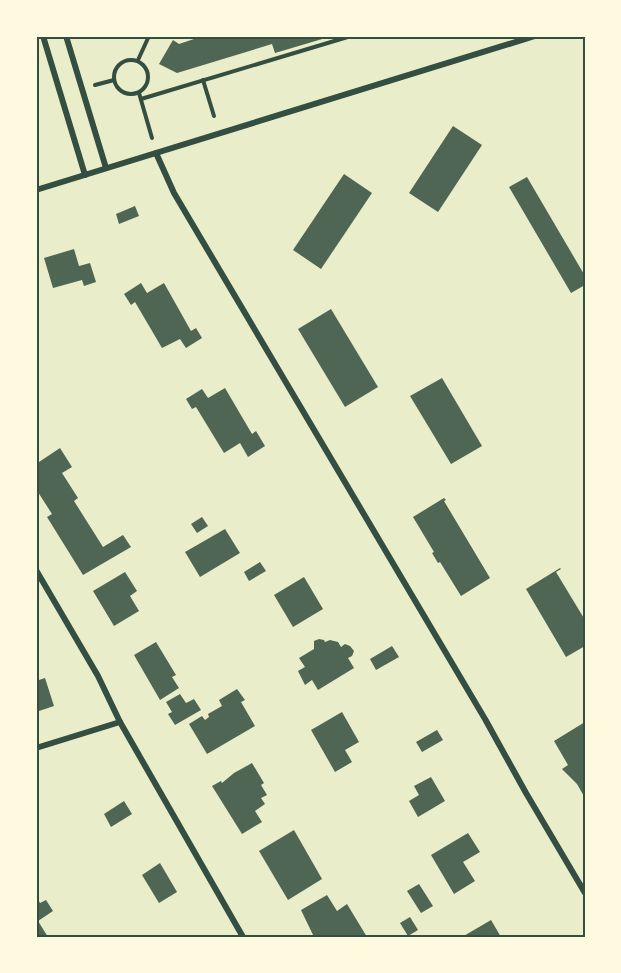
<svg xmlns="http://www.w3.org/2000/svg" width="621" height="973" viewBox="0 0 621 973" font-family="Manrope,sans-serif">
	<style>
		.building { fill: #4f6655 }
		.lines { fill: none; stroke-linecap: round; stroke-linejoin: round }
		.path { stroke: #344e41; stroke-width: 4 }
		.minor { stroke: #344e41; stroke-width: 6 }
		.neatline { fill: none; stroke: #344e41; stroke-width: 2 }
	</style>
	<rect width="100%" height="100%" fill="#e9edc9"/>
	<g class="building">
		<path d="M196,36H329V37L275,53L272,44L177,73L159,64L173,40L179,44L197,38Z"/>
		<path d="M453,126L482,145L438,212L409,193Z"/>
		<path d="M344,174L372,193L321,269L293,250Z"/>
		<path d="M527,177L585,276V285L571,293L509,187Z"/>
		<path d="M135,206L139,216L119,224L116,214Z"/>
		<path d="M74,249L79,266L90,263L96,282L84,286L82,280L53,288L44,258Z"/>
		<path d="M141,283L147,293L164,283L191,331L196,328L202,338L186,348L180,339L162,348L135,302L131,305L124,294Z"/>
		<path d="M331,309L378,387L345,407L298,329Z"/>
		<path d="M442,378L482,446L451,464L410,396Z"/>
		<path d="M225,388L252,434L256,431L265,446L248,457L240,443L224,453L196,407L192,409L186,399L202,389L208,398Z"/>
		<path d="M60,448L72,467L62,473L78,498L74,501L103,547L123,535L131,547L83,575L47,517L52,514L36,489V464Z"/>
		<path d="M444,498L446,500L444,501L490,578L461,596L440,562L438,563L432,553L434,552L413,517Z"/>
		<path d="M202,517L208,526L197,533L191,524Z"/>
		<path d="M225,529L240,553L200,577L185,552Z"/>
		<path d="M260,562L266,571L249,581L244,572Z"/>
		<path d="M560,568L561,569L556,572L585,620V646L566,657L526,589Z"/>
		<path d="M125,572L137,591L130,596L139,611L114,626L93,591Z"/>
		<path d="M304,577L323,609L293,627L274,595Z"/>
		<path d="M319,639L324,640L325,642L330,640L338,642L341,647L345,644L350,646L354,651L352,656L348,658L354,668L318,690L312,680L305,685L298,671L305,667L299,658L314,649V641Z"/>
		<path d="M156,642L176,675L172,677L179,688L160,700L134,655Z"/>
		<path d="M392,646L399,657L376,670L370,659Z"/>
		<path d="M45,678L54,706L36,712V681Z"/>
		<path d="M237,689L245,700L241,702L255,726L207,754L189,724L202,716L205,720L209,717L208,714L222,706L219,700Z"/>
		<path d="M180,694L186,703L194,699L201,710L175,725L168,714L172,712L166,702Z"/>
		<path d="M342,712L359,742L345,750L352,762L335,772L311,730Z"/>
		<path d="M585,722V798L577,784L562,769L568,765L554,741Z"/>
		<path d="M437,730L443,740L422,752L416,742Z"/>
		<path d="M252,763L264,783L261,785L267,795L261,798L265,804L255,811L262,822L242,834L212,786L221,781L222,783L234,773Z"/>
		<path d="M431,777L445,801L418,817L409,801L419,795L414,786Z"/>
		<path d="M124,801L132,814L111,827L104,814Z"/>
		<path d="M294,830L322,879L288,900L259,851Z"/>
		<path d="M468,833L480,852L463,862L475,881L454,894L431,855Z"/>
		<path d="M160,863L177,892L159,903L142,875Z"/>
		<path d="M419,884L433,906L421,913L407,891Z"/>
		<path d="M327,895L337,911L347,904L367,937H314L301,910Z"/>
		<path d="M36,896L40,903L46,900L53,911L38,921L48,937H36Z"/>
		<path d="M410,917L418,930L408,936L400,923Z"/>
		<path d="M491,920L501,937H462Z"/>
	</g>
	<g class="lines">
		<g class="path">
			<path d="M138,60L149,36"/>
			<circle cx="131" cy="77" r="17"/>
			<path d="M203,80L214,116"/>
			<path d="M95,85L114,80"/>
			<path d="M139,93L152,138"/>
			<path d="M141,99L351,36"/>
		</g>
		<g class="minor">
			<path d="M43,36L85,175"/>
			<path d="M66,36L106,168"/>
			<path d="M156,153L174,193L485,719L526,793L585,893"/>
			<path d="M36,190L535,36"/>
			<path d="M36,570L98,676L120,722L243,937"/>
			<path d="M36,748L120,722"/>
		</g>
	</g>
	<rect width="621" height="973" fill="none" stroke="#fefae0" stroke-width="75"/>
	<rect x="38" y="38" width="546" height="898" class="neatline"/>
</svg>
